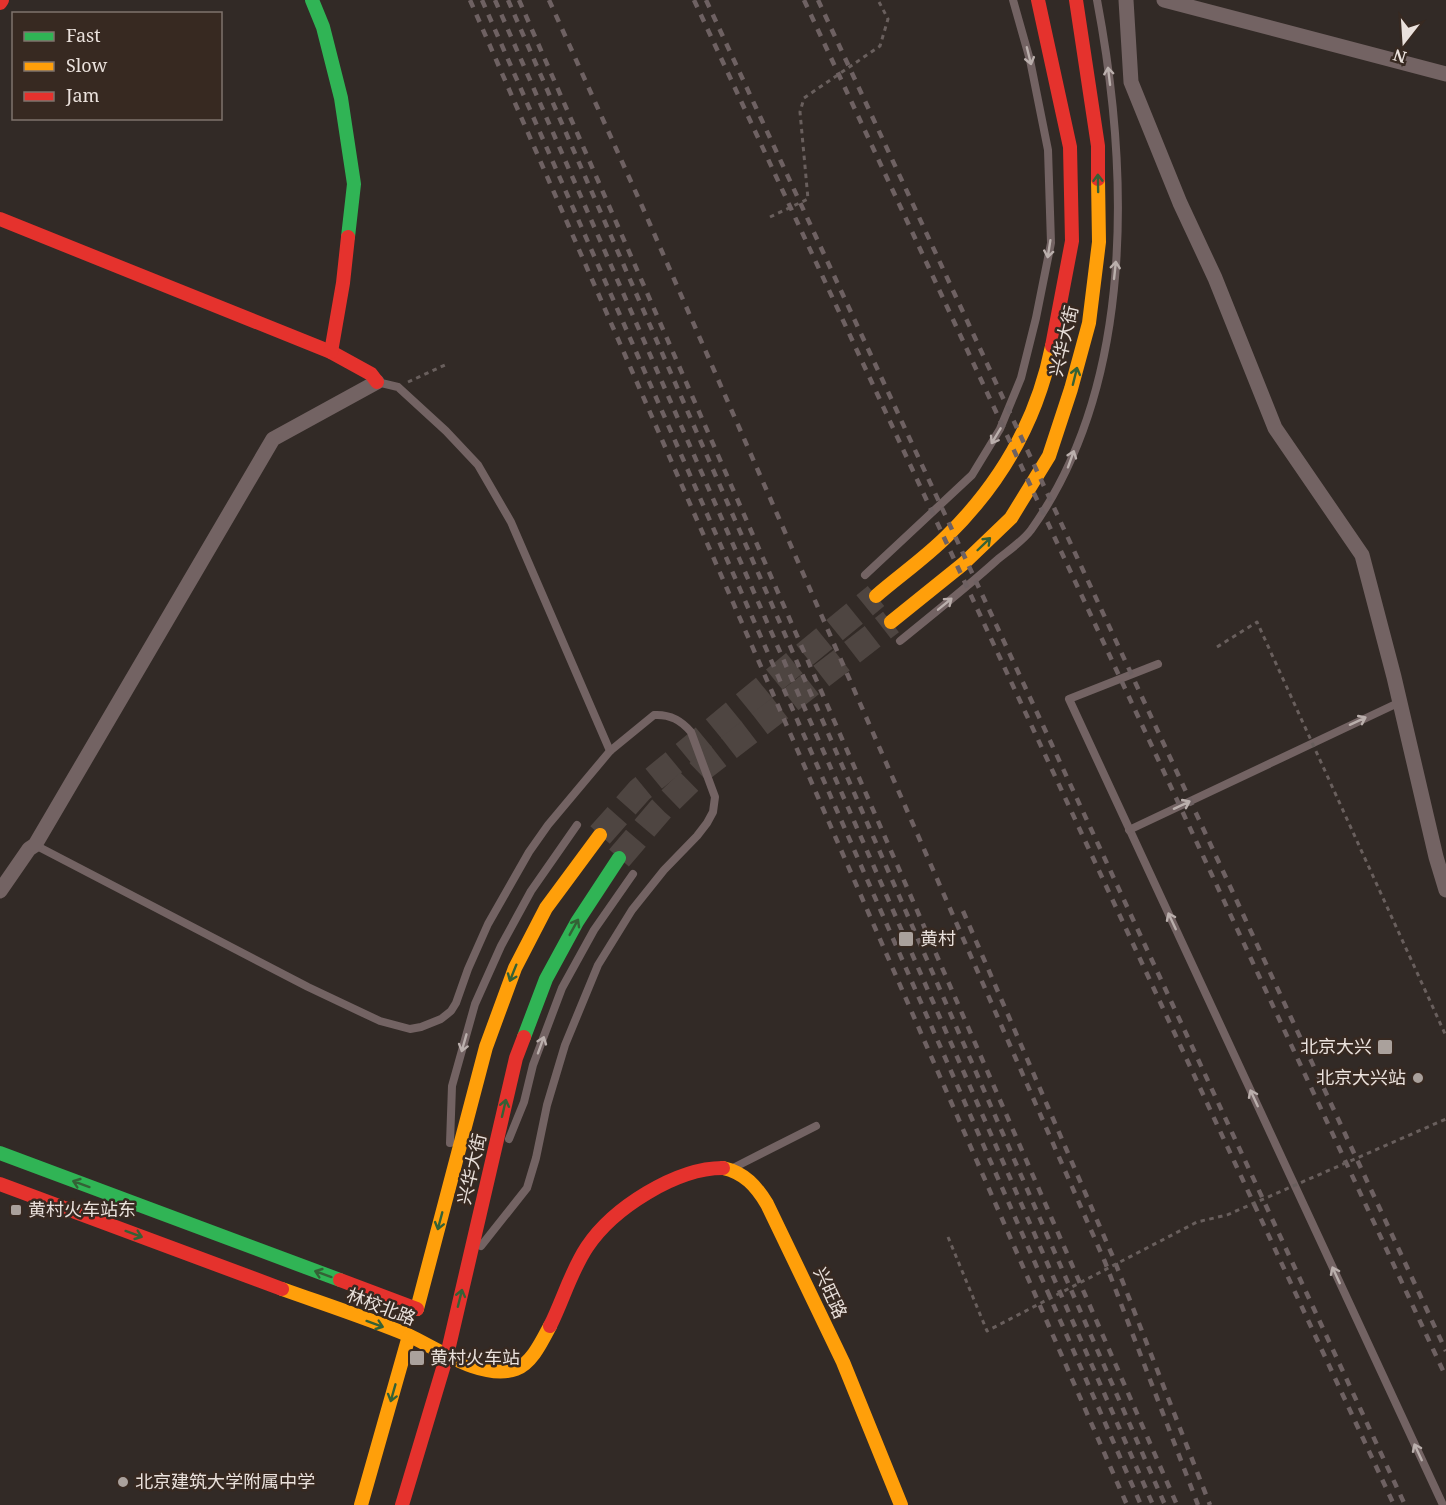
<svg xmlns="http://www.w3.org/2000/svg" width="1446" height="1505" viewBox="0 0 1446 1505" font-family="'Noto Serif','Noto Sans SC',serif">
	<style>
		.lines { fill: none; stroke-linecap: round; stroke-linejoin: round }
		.primary-tunnel { stroke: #4e4541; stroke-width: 26; stroke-dasharray: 26 13; stroke-linecap: butt }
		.path { stroke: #695f5d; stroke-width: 3; stroke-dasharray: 4.5 4.5; stroke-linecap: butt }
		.lane { stroke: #736363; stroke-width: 8 }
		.street { stroke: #736363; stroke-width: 15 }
		.fast { stroke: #30b455; stroke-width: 14 }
		.slow { stroke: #ff9f0a; stroke-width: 14 }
		.jam { stroke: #e5322d; stroke-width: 14 }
		.rail { stroke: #6e6162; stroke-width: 4.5; stroke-dasharray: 8 8; stroke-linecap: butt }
		.path-bridge { stroke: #695f5d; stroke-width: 3; stroke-dasharray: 4.5 4.5; stroke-linecap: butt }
		.oneway { stroke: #baafac }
		.oneway2 { stroke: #346136 }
		.poi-dot { fill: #aaa19c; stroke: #372921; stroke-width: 2 }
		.labels { text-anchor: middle; stroke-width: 5; stroke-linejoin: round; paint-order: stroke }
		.street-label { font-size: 18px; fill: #eae1dc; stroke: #372921 }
		.poi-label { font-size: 18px; fill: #eae1dc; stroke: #372921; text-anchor: start }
	</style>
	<rect width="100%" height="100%" fill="#322a26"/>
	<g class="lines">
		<g class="primary-tunnel">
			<path d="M600,835L640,790L876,596"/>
			<path d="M619,858L661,809L704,767L891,622"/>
		</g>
		<g class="path">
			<path d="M770,217L808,199L800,112L804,98L880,46L888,19L878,0"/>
			<path d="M408,382L445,365"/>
		</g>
		<g class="lane">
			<path d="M377,382L398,387L446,431L478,465L511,522L610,751"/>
			<path d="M865,575L972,475L1000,429L1021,378L1036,318L1051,243L1048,150L1030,60L1013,0"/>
			<path d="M900,641C933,614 966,588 997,560C1008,551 1023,541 1031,530C1136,383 1129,169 1097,0"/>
			<path d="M1158,664L1069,699L1443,1505"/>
			<path d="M1129,830L1400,702"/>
			<path d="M35,845L308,987L380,1021L410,1029L421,1027L441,1019L451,1011L456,1003L468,969L488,924L529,852L548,825L610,751L654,715C670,714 681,720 691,732L715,797L713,812L707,823L697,836L664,870L632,910L598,965L565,1045L547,1105L536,1158L527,1188L481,1246"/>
			<path d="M509,1139L524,1102L533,1065L562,988L594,930L633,874"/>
			<path d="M450,1143L452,1086L475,1004L501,946L531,891L577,825"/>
			<path d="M735,1167L816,1126"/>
		</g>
		<g class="street">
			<path d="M1126,0L1131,82L1180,203L1215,278L1275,428L1362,555L1394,677L1436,857L1446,890"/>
			<path d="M1164,0L1446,74"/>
			<path d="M0,891L29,849L35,845L273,439L377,382"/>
		</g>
		<g class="fast">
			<path d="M312,0L323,27L341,98L354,184L348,237"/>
			<path d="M524,1037L546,979L577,922L619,858"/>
			<path d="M0,1153L340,1280"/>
		</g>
		<g class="slow">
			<path d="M876,596C899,576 925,558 947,536C1001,483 1037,421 1052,346"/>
			<path d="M891,622L963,564L1011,518L1049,456L1071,389L1089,323L1099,242L1098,179"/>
			<path d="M723,1168C745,1173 756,1186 767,1204L843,1362L901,1505"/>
			<path d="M282,1289C324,1304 367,1318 408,1335C436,1348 483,1381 516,1369C532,1363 542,1341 550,1326"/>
			<path d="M417,1309L486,1047L515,968L546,908L600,835"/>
			<path d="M361,1505L409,1336"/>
		</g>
		<g class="jam">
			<path d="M1038,0L1070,147L1072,241L1052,346"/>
			<path d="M1076,0L1098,146V179"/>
			<path d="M0,3L2,0"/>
			<path d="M0,219L331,352L371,374L377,382"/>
			<path d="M331,352L343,283L348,237"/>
			<path d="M0,1184L282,1289"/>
			<path d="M340,1280L417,1309"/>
			<path d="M550,1326C563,1300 571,1271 587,1247C613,1208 676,1168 723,1168"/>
			<path d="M402,1505L447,1355L516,1058L524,1037"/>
		</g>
		<g class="rail">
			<path d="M470,0L1127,1505"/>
			<path d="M482,0L1141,1505"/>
			<path d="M495,0L1153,1505"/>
			<path d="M508,0L1165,1505"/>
			<path d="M519,0L1177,1505"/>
			<path d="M549,0L642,206L1105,1262L1198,1505"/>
			<path d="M694,0L1394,1505"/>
			<path d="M706,0L1405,1505"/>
			<path d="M804,0L1446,1377"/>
			<path d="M818,0L1446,1351"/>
			<path d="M963,911L1113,1257L1210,1505"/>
		</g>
		<g class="path-bridge">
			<path d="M1217,647L1257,622L1446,1036"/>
			<path d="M948,1237L987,1331L1197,1222L1227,1215L1446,1119"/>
		</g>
	</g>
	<defs><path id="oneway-shaft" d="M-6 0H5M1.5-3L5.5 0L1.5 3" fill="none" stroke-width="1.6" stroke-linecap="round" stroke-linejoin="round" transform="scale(1.5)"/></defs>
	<g class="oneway">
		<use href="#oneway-shaft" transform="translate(1029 56) rotate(76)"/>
		<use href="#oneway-shaft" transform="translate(1109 76) rotate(-97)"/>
		<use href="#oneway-shaft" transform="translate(1049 249) rotate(99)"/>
		<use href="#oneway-shaft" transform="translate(1115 270) rotate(-84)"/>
		<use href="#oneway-shaft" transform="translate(996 436) rotate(121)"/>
		<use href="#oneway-shaft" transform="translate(1071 459) rotate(-70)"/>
		<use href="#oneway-shaft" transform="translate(945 604) rotate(-39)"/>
		<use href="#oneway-shaft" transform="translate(1358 721) rotate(-25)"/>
		<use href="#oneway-shaft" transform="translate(1182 805) rotate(-25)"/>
		<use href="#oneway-shaft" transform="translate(1172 921) rotate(-115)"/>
		<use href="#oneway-shaft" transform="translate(464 1043) rotate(106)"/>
		<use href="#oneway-shaft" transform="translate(541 1045) rotate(-70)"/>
		<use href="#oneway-shaft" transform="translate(1254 1098) rotate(-115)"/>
		<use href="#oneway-shaft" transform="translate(1336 1275) rotate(-115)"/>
		<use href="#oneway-shaft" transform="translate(1418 1452) rotate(-115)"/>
	</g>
	<g class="oneway2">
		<use href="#oneway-shaft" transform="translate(1098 183) rotate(-91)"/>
		<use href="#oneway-shaft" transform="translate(1075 376) rotate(-76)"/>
		<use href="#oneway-shaft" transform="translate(984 544) rotate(-44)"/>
		<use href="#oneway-shaft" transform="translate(574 927) rotate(-61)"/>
		<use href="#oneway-shaft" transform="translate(513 973) rotate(112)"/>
		<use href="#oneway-shaft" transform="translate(504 1108) rotate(-77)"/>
		<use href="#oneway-shaft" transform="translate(81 1184) rotate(-160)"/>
		<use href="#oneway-shaft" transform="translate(440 1221) rotate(105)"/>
		<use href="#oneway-shaft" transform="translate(134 1234) rotate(20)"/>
		<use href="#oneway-shaft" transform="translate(323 1274) rotate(-160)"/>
		<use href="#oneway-shaft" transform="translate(460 1298) rotate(-76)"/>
		<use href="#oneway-shaft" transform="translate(375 1324) rotate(20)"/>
		<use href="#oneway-shaft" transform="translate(393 1393) rotate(106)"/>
	</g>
	<g class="poi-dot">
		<rect x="898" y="931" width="16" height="16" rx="3"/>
		<rect x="1377" y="1039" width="16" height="16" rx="3"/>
		<circle cx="1418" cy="1078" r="6"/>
		<rect x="10" y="1204" width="12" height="12" rx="3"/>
		<rect x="409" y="1350" width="16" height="16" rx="3"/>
		<circle cx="123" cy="1482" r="6"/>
	</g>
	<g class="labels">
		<g class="street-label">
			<text transform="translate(1064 341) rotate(-77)" y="6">兴华大街</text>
			<text transform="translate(472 1169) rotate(-77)" y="6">兴华大街</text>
			<text transform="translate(830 1293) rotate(65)" y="6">兴旺路</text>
			<text transform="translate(381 1307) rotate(21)" y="6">林校北路</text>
		</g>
		<g class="poi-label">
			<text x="920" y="945">黄村</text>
			<text x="1372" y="1053" text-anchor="end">北京大兴</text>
			<text x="1406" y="1084" text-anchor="end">北京大兴站</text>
			<text x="28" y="1216">黄村火车站东</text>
			<text x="430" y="1364">黄村火车站</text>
			<text x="135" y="1488">北京建筑大学附属中学</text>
		</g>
	</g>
	<rect x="12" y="12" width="210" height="108" fill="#372921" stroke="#7f736c" stroke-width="1.5"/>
	<rect x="24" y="32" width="30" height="9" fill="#30b455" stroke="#7f736c" stroke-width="1.5"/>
	<text x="66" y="42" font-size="18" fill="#eae1dc">Fast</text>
	<rect x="24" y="62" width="30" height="9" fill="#ff9f0a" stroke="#7f736c" stroke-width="1.5"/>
	<text x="66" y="72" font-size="18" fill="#eae1dc">Slow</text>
	<rect x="24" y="92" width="30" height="9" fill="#e5322d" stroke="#7f736c" stroke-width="1.5"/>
	<text x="66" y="102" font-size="18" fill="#eae1dc">Jam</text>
	<g transform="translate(1404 42) rotate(197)" stroke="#372921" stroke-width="4.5" paint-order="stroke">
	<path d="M0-4.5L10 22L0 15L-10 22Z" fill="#eae1dc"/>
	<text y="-9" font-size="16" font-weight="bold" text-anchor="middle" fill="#eae1dc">N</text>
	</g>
</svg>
